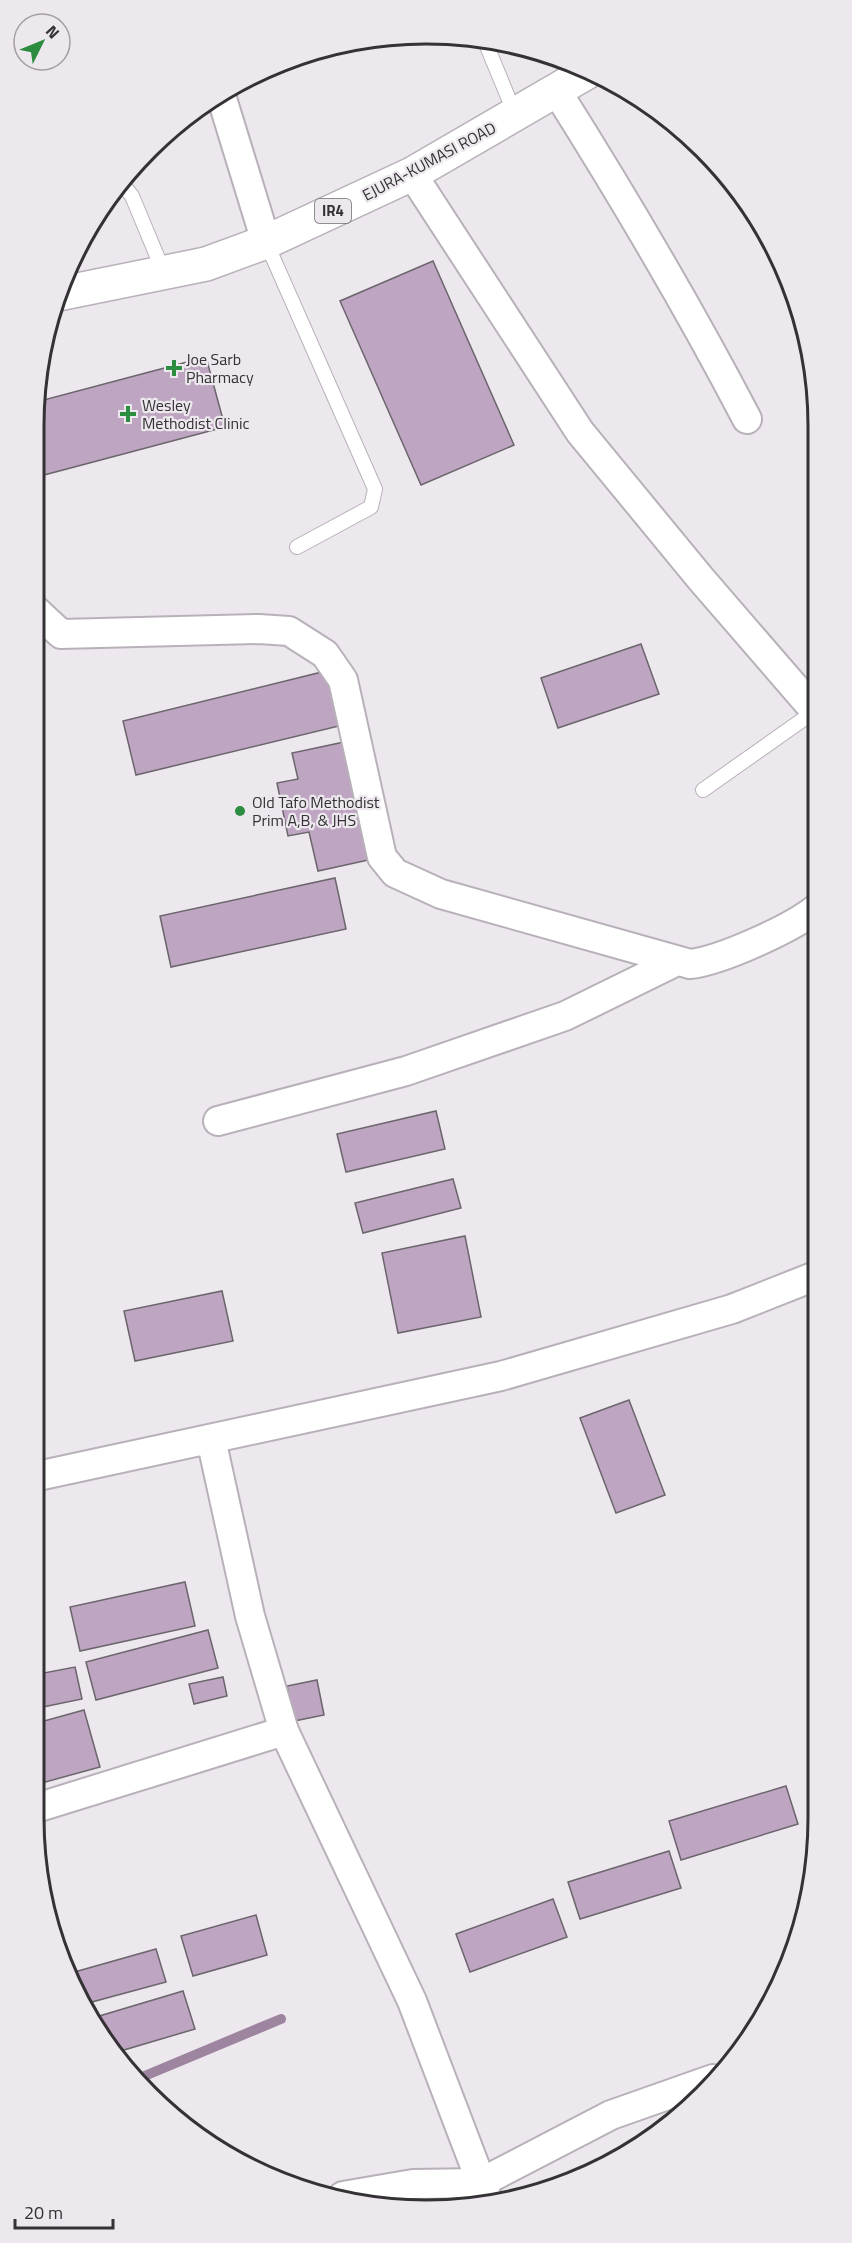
<svg xmlns="http://www.w3.org/2000/svg" width="852" height="2243" viewBox="0 0 852 2243" font-family="'Titillium Web',sans-serif">
	<style>
		.lines { fill: none; stroke-linecap: round; stroke-linejoin: round }
		.stream { stroke: #9d85a0; stroke-width: 10 }
		.building { fill: #bea5c1; stroke: #6b656c; stroke-width: 1.5 }
		.lane-casing { stroke: #b8b1b9; stroke-width: 16 }
		.street-casing { stroke: #b8b1b9; stroke-width: 32 }
		.primary-casing { stroke: #b8b1b9; stroke-width: 36 }
		.lane { stroke: #fff; stroke-width: 14 }
		.street { stroke: #fff; stroke-width: 28 }
		.primary { stroke: #fff; stroke-width: 33 }
		.poi-dot { fill: #2c8d40; stroke: #ede7ee; stroke-width: 2 }
		.labels { text-anchor: middle; stroke-width: 4.5; stroke-linejoin: round; paint-order: stroke }
		.shield { fill: #ede7ee; stroke: #6c686c; stroke-width: 1.5 }
		.shield-label { font-size: 15px; font-weight: bold; fill: #343235 }
		.street-label { font-size: 16px; fill: #343235; stroke: #ede7ee }
		.poi-label { font-size: 16px; fill: #343235; stroke: #ede7ee; text-anchor: start }
		.rim { fill: none; stroke: #343235; stroke-width: 3 }
	</style>
	<rect width="100%" height="100%" fill="#ede7ee"/>
	<g class="lines">
		<path class="stream" d="M135,2080L281,2019"/>
	</g>
	<g class="building">
		<path d="M433,261L514,445L421,485L340,301Z"/>
		<path d="M206,357L225,427L44,475L33,431L36,402Z"/>
		<path d="M641,644L659,694L558,728L541,678Z"/>
		<path d="M330,670L343,725L136,775L123,721Z"/>
		<path d="M349,741L373,859L318,871L309,832L288,836L277,783L298,779L292,753Z"/>
		<path d="M335,878L346,929L171,967L160,916Z"/>
		<path d="M436,1111L445,1149L346,1172L337,1134Z"/>
		<path d="M453,1179L461,1208L363,1233L355,1203Z"/>
		<path d="M465,1236L481,1317L398,1333L382,1253Z"/>
		<path d="M222,1291L233,1341L135,1361L124,1311Z"/>
		<path d="M629,1400L665,1495L616,1513L580,1418Z"/>
		<path d="M185,1582L195,1626L80,1651L70,1607Z"/>
		<path d="M208,1630L218,1668L96,1700L86,1662Z"/>
		<path d="M75,1667L82,1699L33,1709V1675Z"/>
		<path d="M223,1677L227,1696L194,1704L189,1684Z"/>
		<path d="M317,1680L324,1715L294,1721L287,1686Z"/>
		<path d="M84,1710L100,1767L38,1784L33,1767V1724Z"/>
		<path d="M786,1786L798,1824L681,1860L669,1821Z"/>
		<path d="M669,1851L681,1888L580,1919L568,1882Z"/>
		<path d="M553,1899L567,1937L470,1972L456,1934Z"/>
		<path d="M256,1915L267,1955L193,1976L181,1936Z"/>
		<path d="M156,1949L166,1982L88,2003L71,1973Z"/>
		<path d="M183,1991L195,2029L117,2052L96,2017Z"/>
	</g>
	<g class="lines">
		<g class="lane-casing">
			<g id="lane">
				<path d="M484,39L515,114"/>
				<path d="M120,181L132,196L164,273"/>
				<path d="M266,242L375,489L371,507L297,547"/>
				<path d="M703,790L815,711"/>
			</g>
		</g>
		<g class="street-casing">
			<g id="street">
				<path d="M556,90C624,198 688,306 747,419"/>
				<path d="M220,92L266,242"/>
				<path d="M412,174L580,432L701,579L816,712"/>
				<path d="M33,608L61,634L259,629L289,631L325,654L343,680L382,857L395,873L441,894L690,964C720,961 793,928 817,908"/>
				<path d="M218,1121L406,1071L565,1016L675,962"/>
				<path d="M211,1439L250,1616L284,1731L412,2001L489,2203"/>
				<path d="M33,1477L501,1376L732,1309L818,1275"/>
				<path d="M33,1809L284,1731"/>
				<path d="M343,2196L413,2184L480,2183L611,2115L713,2079"/>
			</g>
		</g>
		<g class="primary-casing">
			<path id="primary" d="M58,294L206,264L266,242L412,174L586,73"/>
		</g>
		<use href="#lane" class="lane"/>
		<use href="#street" class="street"/>
		<use href="#primary" class="primary"/>
	</g>
	<g class="poi-dot">
		<path d="M171 359h6v6h6v6h-6v6h-6v-6h-6v-6h6z"/>
		<path d="M125 405h6v6h6v6h-6v6h-6v-6h-6v-6h6z"/>
		<circle cx="240" cy="811" r="6"/>
	</g>
	<g class="labels">
		<rect class="shield" x="315" y="199" width="36" height="24" rx="4.5"/>
		<g class="shield-label">
			<text x="333" y="216">IR4</text>
		</g>
		<g class="street-label">
			<text transform="translate(429 161) rotate(-28)" y="6">EJURA-KUMASI ROAD</text>
		</g>
		<g class="poi-label">
			<text x="186" y="365">Joe Sarb<tspan x="186" dy="18">Pharmacy</tspan></text>
			<text x="142" y="411">Wesley<tspan x="142" dy="18">Methodist Clinic</tspan></text>
			<text x="252" y="808">Old Tafo Methodist<tspan x="252" dy="18">Prim A,B, &amp; JHS</tspan></text>
		</g>
	</g>
	<path d="M0 0H852V2243H0ZM426 44H426A382 382 0 0 1 808 426V1818A382 382 0 0 1 426 2200H426A382 382 0 0 1 44 1818V426A382 382 0 0 1 426 44Z" fill="#ede7ee" fill-rule="evenodd"/>
	<path class="rim" d="M426 44H426A382 382 0 0 1 808 426V1818A382 382 0 0 1 426 2200H426A382 382 0 0 1 44 1818V426A382 382 0 0 1 426 44Z"/>
	<g transform="translate(42 42) rotate(47)"><circle r="28" fill="#ede7ee" stroke="#a39fa4" stroke-width="1.5"/>
	<path d="M0-4.5L10 22L0 15L-10 22Z" fill="#2c8d40"/>
	<text y="-9" font-size="16" font-weight="bold" text-anchor="middle" fill="#343235">N</text>
	</g>
	<path d="M15 2219v9h98v-9" fill="none" stroke="#343235" stroke-width="3"/>
	<text x="24" y="2219" font-size="18" fill="#343235" stroke="#ede7ee" stroke-width="4.5" paint-order="stroke">20 m</text>
</svg>
